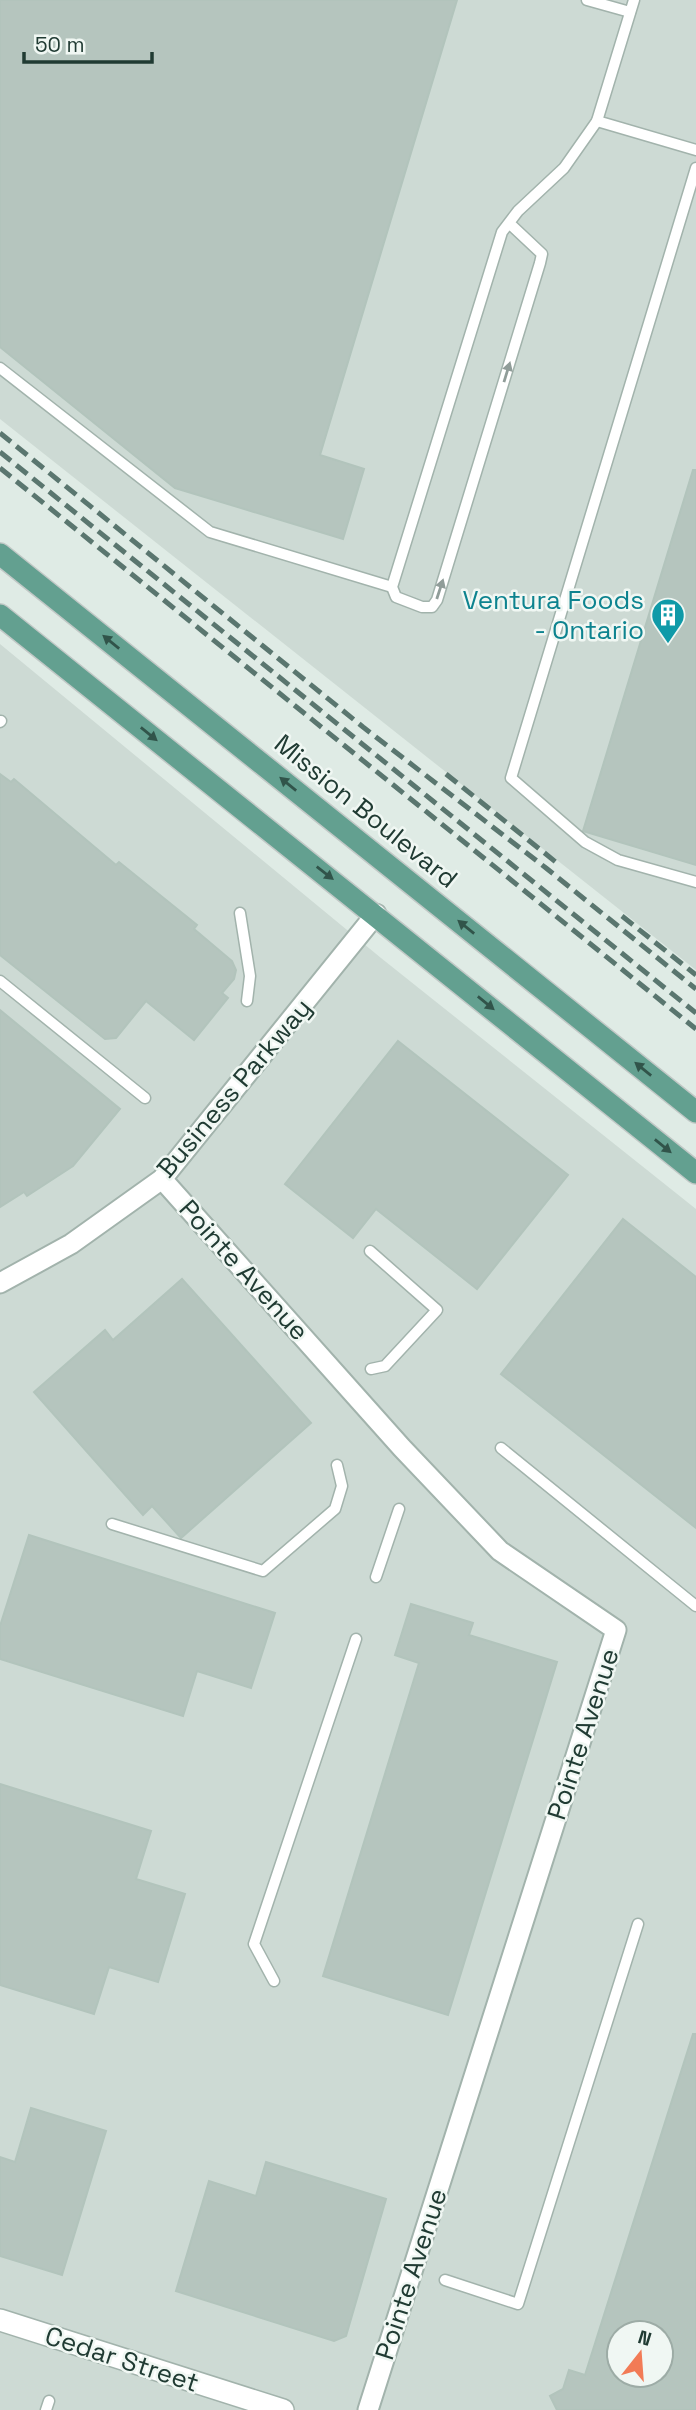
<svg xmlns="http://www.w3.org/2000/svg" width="696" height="2410" viewBox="0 0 696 2410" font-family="'Space Grotesk',sans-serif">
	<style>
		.built { fill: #cddad4; fill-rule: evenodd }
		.building { fill: #b5c5be; stroke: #b2c4bc; stroke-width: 2; fill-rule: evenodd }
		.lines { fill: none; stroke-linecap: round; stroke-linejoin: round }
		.service-casing { stroke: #a2b3ac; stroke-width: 13 }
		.minor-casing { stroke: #a2b3ac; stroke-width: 23 }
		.tertiary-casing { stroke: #a2b3ac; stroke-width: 24 }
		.primary-casing { stroke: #c1c8c6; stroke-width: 24 }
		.service { stroke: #fff; stroke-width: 10 }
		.minor { stroke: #fff; stroke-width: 19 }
		.tertiary { stroke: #fff; stroke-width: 21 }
		.primary { stroke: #63a090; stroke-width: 21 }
		.rail { stroke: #5a766f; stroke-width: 5; stroke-dasharray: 14 7; stroke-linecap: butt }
		.oneway { fill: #909d99 }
		.oneway2 { fill: #31544a }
		.labels { text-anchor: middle; stroke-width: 5; stroke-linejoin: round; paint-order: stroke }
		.culture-label { font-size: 26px; fill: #0d838f; stroke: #f0f7f3; text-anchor: end }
		.street-label { font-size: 26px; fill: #203b33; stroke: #f0f7f3 }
	</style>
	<rect width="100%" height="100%" fill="#dfebe5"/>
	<g class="built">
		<path d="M0,0H696V970L0,419Z"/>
		<path d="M0,644L381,958L696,1209V2410H0ZM619,2333H661V2375H619Z"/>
	</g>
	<g class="building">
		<path d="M0,0H457L320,455L364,469L343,539L175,488L0,347Z"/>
		<path d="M693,470H696V865L583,831Z"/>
		<path d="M0,774L11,782L14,779L116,865L119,862L197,925L194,929L232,961L236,970L234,979L222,993L228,998L194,1040L146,1001L116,1038L105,1039L0,955Z"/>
		<path d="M0,1010L120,1109L73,1166L27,1196L24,1192L0,1207Z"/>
		<path d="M398,1041L568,1175L477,1289L376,1209L353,1238L285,1184Z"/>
		<path d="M623,1219L696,1277V1528L501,1374Z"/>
		<path d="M182,1279L311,1423L181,1538L152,1506L143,1515L34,1392L105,1330L113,1340Z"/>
		<path d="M29,1535L275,1613L251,1688L197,1671L183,1716L0,1659V1626Z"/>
		<path d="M411,1604L473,1623L469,1635L557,1662L448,2015L323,1976L419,1663L395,1655Z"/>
		<path d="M0,1784L151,1831L136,1879L185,1894L158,1982L109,1967L94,2014L0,1985Z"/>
		<path d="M693,2034H696V2410H557L550,2396L563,2389L569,2370L585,2375ZM619,2333H661V2375H619Z"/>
		<path d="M31,2108L106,2131L62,2275L0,2256V2157L15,2162Z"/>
		<path d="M266,2162L386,2199L346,2336L334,2341L176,2291L209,2181L256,2196Z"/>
	</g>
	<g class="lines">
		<g class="service-casing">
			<g id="service">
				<path d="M587,0L630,12"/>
				<path d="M597,121L696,150"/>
				<path d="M696,168L511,778L585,842L618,860L696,882"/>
				<path d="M509,223L542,254L540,263L437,600L432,607H422L396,597L392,587L502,232L518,211L564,168L597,121L634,0"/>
				<path d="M0,368L210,532L392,587"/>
				<path d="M0,722L1,721"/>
				<path d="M240,913L250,976L247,1001"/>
				<path d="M0,981L145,1098"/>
				<path d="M370,1251L437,1310L385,1366L371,1369"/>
				<path d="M501,1448L696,1606"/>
				<path d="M112,1524L263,1571L335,1509L342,1486L337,1465"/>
				<path d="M376,1577L399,1509"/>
				<path d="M274,1981L254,1944L356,1639"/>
				<path d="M445,2280L518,2304L638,1924"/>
				<path d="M46,2410L49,2401"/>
			</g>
		</g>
		<g class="minor-casing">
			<g id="minor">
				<path d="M162,1179L402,1448L500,1551L616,1630L368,2410"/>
				<path d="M0,1283L71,1244L162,1179L376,914"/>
			</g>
		</g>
		<g class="tertiary-casing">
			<path id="tertiary" d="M0,2320L283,2410"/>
		</g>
		<g class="primary-casing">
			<g id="primary">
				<path d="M0,554L696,1112"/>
				<path d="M0,615L696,1173"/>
			</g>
		</g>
		<use href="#service" class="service"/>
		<use href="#minor" class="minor"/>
		<use href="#tertiary" class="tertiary"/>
		<use href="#primary" class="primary"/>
		<g class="rail">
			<path d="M0,433L363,727L546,868L696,989"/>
			<path d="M0,452L696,1013"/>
			<path d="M0,468L696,1029"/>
			<path d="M446,774L557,863"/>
			<path d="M622,916L696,975"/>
		</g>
	</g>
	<defs><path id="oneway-solid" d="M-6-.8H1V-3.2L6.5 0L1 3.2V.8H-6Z" transform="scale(1.75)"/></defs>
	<g class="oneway">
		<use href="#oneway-solid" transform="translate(507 372) rotate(-73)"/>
		<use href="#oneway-solid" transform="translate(440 589) rotate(-72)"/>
	</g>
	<g class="oneway2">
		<use href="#oneway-solid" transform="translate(111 642) rotate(-141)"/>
		<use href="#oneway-solid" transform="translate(149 734) rotate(39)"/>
		<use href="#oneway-solid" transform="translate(288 784) rotate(-141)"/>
		<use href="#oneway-solid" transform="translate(325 873) rotate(38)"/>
		<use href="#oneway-solid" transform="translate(466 927) rotate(-141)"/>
		<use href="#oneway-solid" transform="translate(486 1003) rotate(39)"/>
		<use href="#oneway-solid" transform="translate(643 1069) rotate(-141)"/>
		<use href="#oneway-solid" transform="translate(663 1146) rotate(39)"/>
	</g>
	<defs>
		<g id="building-pin" transform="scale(1.75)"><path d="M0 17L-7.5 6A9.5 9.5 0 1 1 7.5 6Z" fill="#0f9aa8" stroke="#f0f7f3"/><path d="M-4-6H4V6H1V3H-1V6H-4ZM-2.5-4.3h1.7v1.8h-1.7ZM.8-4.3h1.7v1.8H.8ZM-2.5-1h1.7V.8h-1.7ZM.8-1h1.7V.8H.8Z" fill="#fff"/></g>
	</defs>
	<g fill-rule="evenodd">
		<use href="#building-pin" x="668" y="615"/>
	</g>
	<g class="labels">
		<g class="culture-label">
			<text x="644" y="609">Ventura Foods<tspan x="644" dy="30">- Ontario</tspan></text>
		</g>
		<g class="street-label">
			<text transform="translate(366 811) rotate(39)" y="9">Mission Boulevard</text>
			<text transform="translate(234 1088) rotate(-50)" y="9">Business Parkway</text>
			<text transform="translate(244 1270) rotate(48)" y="9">Pointe Avenue</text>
			<text transform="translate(583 1734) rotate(-72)" y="9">Pointe Avenue</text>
			<text transform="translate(411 2274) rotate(-72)" y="9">Pointe Avenue</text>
			<text transform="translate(122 2359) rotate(18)" y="9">Cedar Street</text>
		</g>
	</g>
	<g transform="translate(640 2354) rotate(17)"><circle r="33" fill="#f0f7f3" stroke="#9daca6" stroke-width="2"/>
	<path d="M0-5L12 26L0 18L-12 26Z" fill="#f27b56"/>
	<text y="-10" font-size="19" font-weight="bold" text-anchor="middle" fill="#203b33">N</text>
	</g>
	<path d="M24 52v10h128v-10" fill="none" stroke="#203b33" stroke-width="3.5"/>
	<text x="35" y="52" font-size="21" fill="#203b33" stroke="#f0f7f3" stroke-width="5" paint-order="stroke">50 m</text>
</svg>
